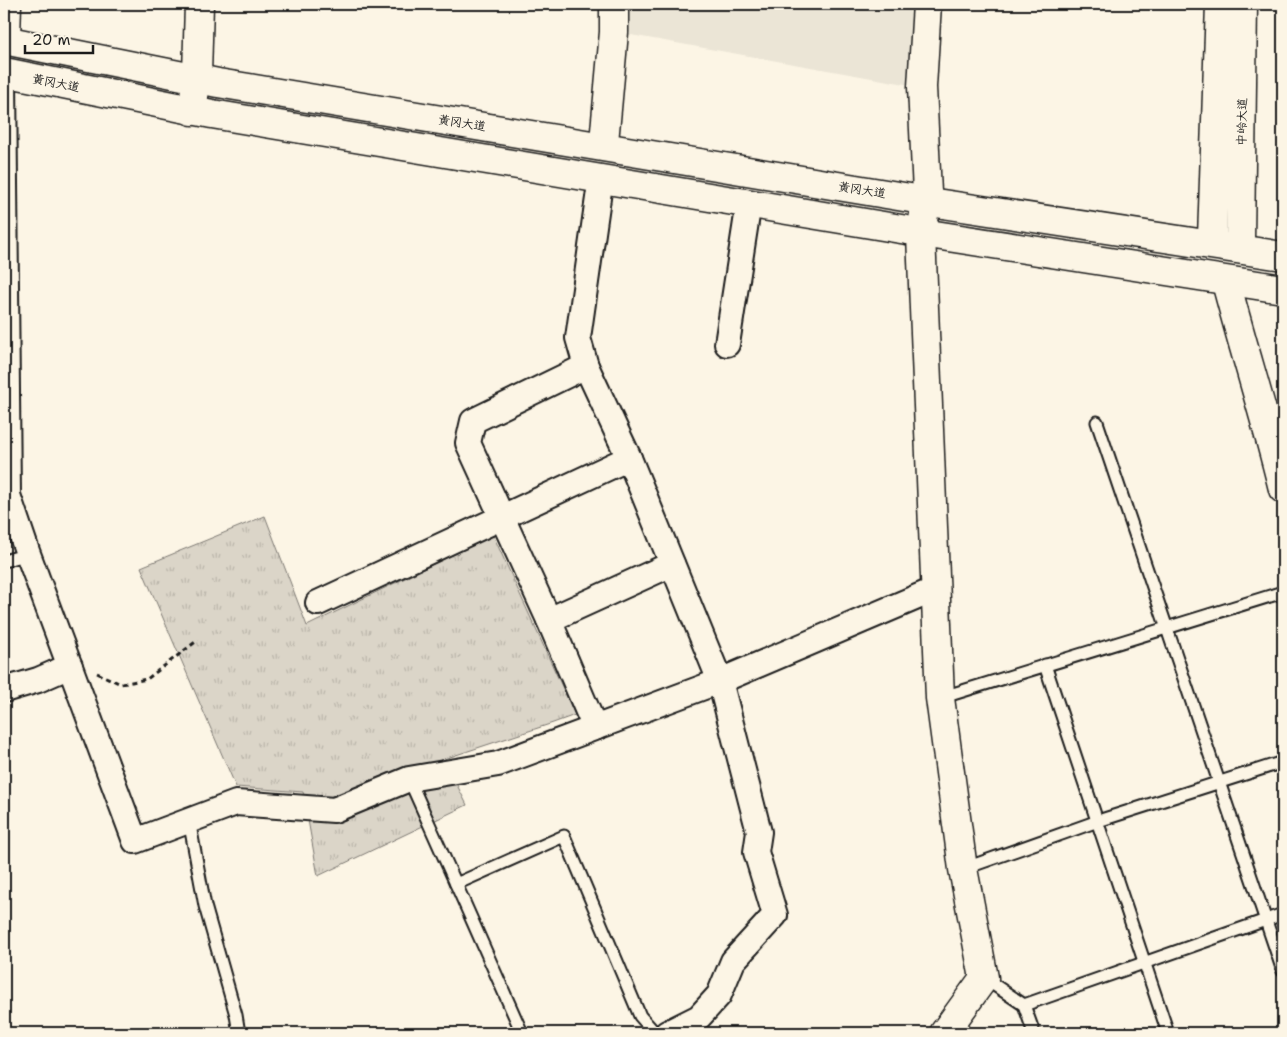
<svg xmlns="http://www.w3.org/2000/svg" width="1287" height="1037" viewBox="0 0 1287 1037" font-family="'Shantell Sans','LXGW WenKai TC',sans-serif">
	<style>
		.built { fill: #ebe5d6 }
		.grass { fill: url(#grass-tufts); stroke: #7c7872 }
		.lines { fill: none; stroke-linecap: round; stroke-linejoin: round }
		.lane-casing { stroke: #1c1c1c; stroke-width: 15 }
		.street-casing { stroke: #1c1c1c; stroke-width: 28 }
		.secondary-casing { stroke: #1c1c1c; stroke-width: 31 }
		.primary-casing { stroke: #1c1c1c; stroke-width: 31 }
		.path { stroke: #1c1c1c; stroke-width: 3; stroke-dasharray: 5 4; stroke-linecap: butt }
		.lane { stroke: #fcf5e5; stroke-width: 11 }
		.street { stroke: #fcf5e5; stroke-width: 24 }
		.secondary { stroke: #fcf5e5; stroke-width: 28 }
		.primary { stroke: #fcf5e5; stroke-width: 28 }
		.labels { text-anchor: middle; stroke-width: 4; stroke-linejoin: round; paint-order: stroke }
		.street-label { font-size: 12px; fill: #1c1c1c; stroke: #fcf5e5 }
	</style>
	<defs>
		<pattern id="grass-tufts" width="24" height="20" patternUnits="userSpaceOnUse" patternTransform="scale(1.25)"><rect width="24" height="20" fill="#dbd5c8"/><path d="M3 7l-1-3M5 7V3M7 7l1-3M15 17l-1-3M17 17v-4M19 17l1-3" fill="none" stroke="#bbb6ab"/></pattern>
	</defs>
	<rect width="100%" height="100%" fill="#fcf5e5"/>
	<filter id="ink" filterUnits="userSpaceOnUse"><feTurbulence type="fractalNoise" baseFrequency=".02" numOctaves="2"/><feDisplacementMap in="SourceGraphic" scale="10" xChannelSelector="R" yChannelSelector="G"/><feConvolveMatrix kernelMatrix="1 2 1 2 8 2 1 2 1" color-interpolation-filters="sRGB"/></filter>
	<g filter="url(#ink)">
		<path class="built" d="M614,4H927L922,87L614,32Z"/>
		<path class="grass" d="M265,516L307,626L493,535L575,715L553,723L444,759L467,805L318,876L303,792L236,787L141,567Z"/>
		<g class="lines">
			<g class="lane-casing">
				<g id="lane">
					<path d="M1097,422L1283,971"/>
					<path d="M4,561L28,554"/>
					<path d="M1045,665L1168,1033"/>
					<path d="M940,698L1283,592"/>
					<path d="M409,779L456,884L564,836L640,1016L655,1033"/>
					<path d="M189,820L205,906L236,1015L239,1033"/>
					<path d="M963,869L1098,821L1283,762"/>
					<path d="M456,884L522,1033"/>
					<path d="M984,978L1024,1005L1034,1033"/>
					<path d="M1024,1005L1283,914"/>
				</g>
			</g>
			<g class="street-casing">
				<g id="street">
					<path d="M4,78L8,495L28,554L135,841L236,803L334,810L409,779L498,764L720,681L936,589"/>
					<path d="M600,184L578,338L586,366L629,458L720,681L759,832L756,852L775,915L733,961L719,995L699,1017L667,1033"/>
					<path d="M727,344L748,209"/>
					<path d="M586,366L473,421L468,443L549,620L595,728"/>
					<path d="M318,603L629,458"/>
					<path d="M549,620L672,564"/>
					<path d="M4,690L38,680L70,666"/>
				</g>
			</g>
			<g class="secondary-casing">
				<g id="secondary">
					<path d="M927,4L922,87L927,193L921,235L940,698L963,869L984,978L944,1033"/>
					<path d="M6,38L7,4"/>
					<path d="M192,111L197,75L199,4"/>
					<path d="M604,142L614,32V4"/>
					<path d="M1212,238L1220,4"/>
					<path d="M1240,241L1243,4"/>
					<path d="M1226,282C1244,351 1266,419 1283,489"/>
				</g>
			</g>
			<g class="primary-casing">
				<g id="primary">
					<path d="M4,40L218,83L922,200"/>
					<path d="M4,72L212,114L907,230"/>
					<path d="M936,203L1283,256"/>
					<path d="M935,235L1283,289"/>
				</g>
			</g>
			<path class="path" d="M97,673L121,684L147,679L198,640"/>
			<use href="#lane" class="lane"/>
			<use href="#street" class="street"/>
			<use href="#secondary" class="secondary"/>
			<use href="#primary" class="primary"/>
		</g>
	</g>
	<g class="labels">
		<g class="street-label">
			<text transform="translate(56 83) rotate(11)" y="4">黄冈大道</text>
			<text transform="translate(1242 122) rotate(-89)" y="4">中岭大道</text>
			<text transform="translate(462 123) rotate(9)" y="4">黄冈大道</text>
			<text transform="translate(862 190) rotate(9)" y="4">黄冈大道</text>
		</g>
	</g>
	<rect width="1287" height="1037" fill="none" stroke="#fcf5e5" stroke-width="20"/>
	<rect x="10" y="10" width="1267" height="1017" fill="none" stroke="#1c1c1c" stroke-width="2" filter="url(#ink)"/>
	<path d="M25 45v8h68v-8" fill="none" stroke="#1c1c1c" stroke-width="2.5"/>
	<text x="32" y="45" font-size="15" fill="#1c1c1c" stroke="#fcf5e5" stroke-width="4" paint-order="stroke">20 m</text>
</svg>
